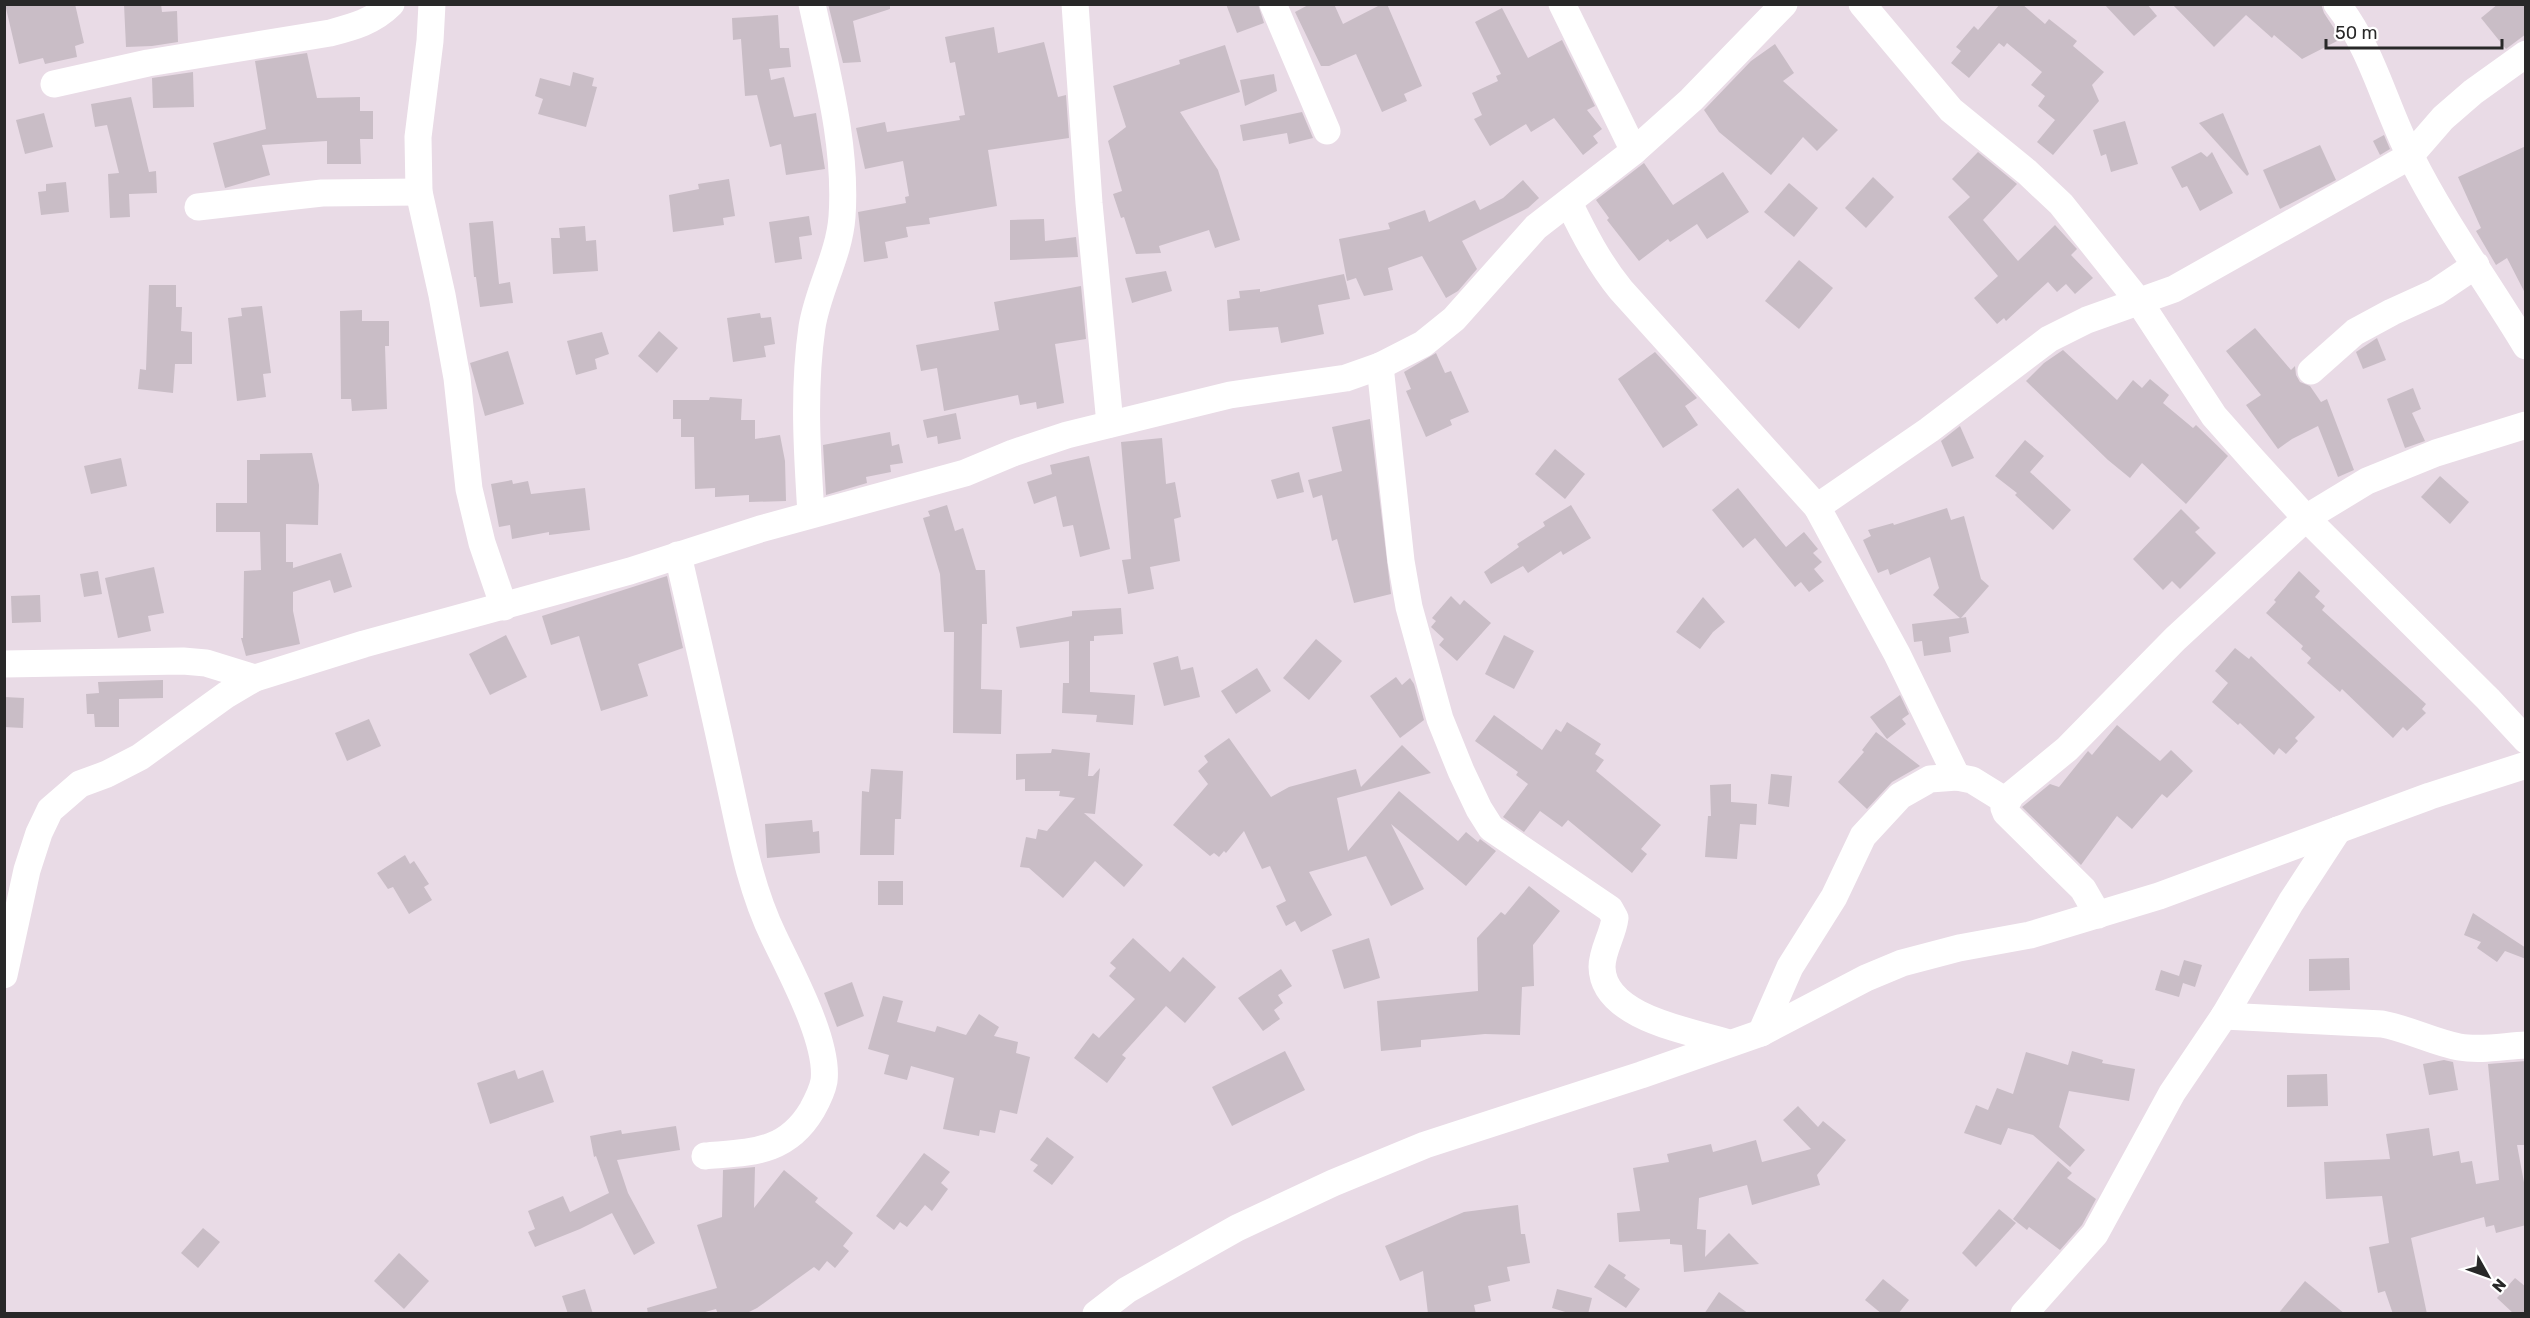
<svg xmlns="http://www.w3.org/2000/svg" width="2530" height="1318" viewBox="0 0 2530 1318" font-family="Rubik,sans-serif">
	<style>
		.building { fill: #c9bdc6 }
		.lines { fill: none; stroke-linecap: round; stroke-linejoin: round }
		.street { stroke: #fff; stroke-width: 27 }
	</style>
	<rect width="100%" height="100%" fill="#e9dbe6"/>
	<g class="building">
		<path d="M5,4H75L84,43L75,46L77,57L45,64L43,58L19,64Z"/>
		<path d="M124,4H161L162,12L177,11L178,42L152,46L126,47Z"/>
		<path d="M828,4H890V9L853,21L861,62L843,63Z"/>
		<path d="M1226,4H1258L1264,23L1237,33Z"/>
		<path d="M1310,4H1334L1343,24L1382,4H1387L1422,86L1404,94L1407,101L1382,112L1356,54L1329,66H1321L1295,12Z"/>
		<path d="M2000,4H2022L2045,24L2049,19L2077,41L2073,46L2104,72L2092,85L2099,101L2053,155L2037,142L2055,120L2038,106L2045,96L2031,85L2042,72L2007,43L2004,47L1999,43L1969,78L1951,63L1961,51L1956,47L1974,26L1978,30Z"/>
		<path d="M2104,4H2147L2157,16L2134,36Z"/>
		<path d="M2172,4H2321L2324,13L2341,39L2302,59L2274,35L2272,38L2246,15L2214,47Z"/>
		<path d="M2498,4H2526V34L2506,49L2481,18Z"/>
		<path d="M1502,8L1528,58L1562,40L1595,106L1587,110L1602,129L1593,136L1598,143L1583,155L1554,118L1531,132L1526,124L1490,146L1474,119L1482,115L1472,93L1498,81L1496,76L1501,74L1475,22Z"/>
		<path d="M778,15L780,48H789L791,67L769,69L771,80L784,77L794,117L816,113L825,169L786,175L781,144L770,147L757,95L745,96L741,39L733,40L732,18Z"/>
		<path d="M994,27L998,53L1044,42L1058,97L1066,95L1069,138L988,150L997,206L929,218L930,224L906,227L908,237L885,242L888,258L864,262L858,212L906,203L905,197L909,196L903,161L865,169L856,128L885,122L887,132L960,120L959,116L965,115L955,62L950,63L945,37Z"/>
		<path d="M1775,44L1794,73L1783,81L1838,130L1817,151L1803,137L1771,175L1719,132L1704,110L1751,61Z"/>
		<path d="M1225,45L1240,92L1180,112L1218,170L1240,240L1215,248L1209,230L1159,246L1161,253L1136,254L1124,217L1121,218L1113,194L1122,191L1108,141L1126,127L1113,86L1180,64L1179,60Z"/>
		<path d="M307,53L317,98L360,97V111H373V139H360L361,164H327V141L262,145L270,175L225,188L213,143L266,129L255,61Z"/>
		<path d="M193,72L194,107L153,108L152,78Z"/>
		<path d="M573,72L594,78L592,86L597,87L586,127L538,114L543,99L535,96L540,78L570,86Z"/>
		<path d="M1274,74L1277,91L1245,106L1240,80Z"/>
		<path d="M131,97L149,172L156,171L157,193L129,194L130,217L110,218L108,174L119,173L107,125L95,127L91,104Z"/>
		<path d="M1302,112L1313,138L1289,144L1287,133L1243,141L1240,125Z"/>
		<path d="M44,113L53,147L25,154L16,120Z"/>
		<path d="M2223,113L2249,174L2247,176L2199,123Z"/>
		<path d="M2125,121L2138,164L2111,172L2106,154L2101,156L2093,130Z"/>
		<path d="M2384,135L2390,149L2380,155L2373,141Z"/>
		<path d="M2320,145L2336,180L2280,209L2263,170Z"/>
		<path d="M2526,146V295L2507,258L2496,265L2476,231L2481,228L2458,177Z"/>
		<path d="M1978,152L2017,184L1983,220L2018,261L2055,225L2077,249L2071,255L2093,278L2075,294L2066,284L2057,292L2048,282L2006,321L2004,318L1997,324L1974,298L1998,276L1948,217L1970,197L1952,179Z"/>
		<path d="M2201,152L2207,157L2212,152L2233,193L2200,211L2187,186L2182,188L2171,167Z"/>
		<path d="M1644,163L1673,205L1723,172L1749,212L1707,239L1697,224L1670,242L1668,239L1639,261L1607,220L1609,218L1596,200Z"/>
		<path d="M1873,177L1894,197L1866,228L1845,208Z"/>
		<path d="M729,179L735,216L723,218L724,225L673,232L669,195L699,189L698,184Z"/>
		<path d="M1523,180L1539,198L1528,208L1462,241L1477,269L1458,291L1446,298L1422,256L1388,268L1393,290L1364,296L1356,278L1347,281L1339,239L1390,229L1388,223L1425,210L1429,222L1475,200L1480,210L1503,198Z"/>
		<path d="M66,182L69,212L41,215L38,192L46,191V184Z"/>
		<path d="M1789,183L1818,208L1794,237L1764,212Z"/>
		<path d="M809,216L812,235L799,237L802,259L775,263L769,222Z"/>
		<path d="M1044,219L1045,241L1076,237L1078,257L1010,260V220Z"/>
		<path d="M493,221L499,284L510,282L513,303L480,307L476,277H474L469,223Z"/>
		<path d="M585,226L586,241L596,240L598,271L553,274L551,238H560L559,228Z"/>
		<path d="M1799,260L1833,288L1799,329L1765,301Z"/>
		<path d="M1166,271L1172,291L1132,303L1125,278Z"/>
		<path d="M1344,274L1350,299L1318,305L1324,334L1281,343L1278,327L1229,331L1227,300L1240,298L1239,291L1260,289V292Z"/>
		<path d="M149,285H176V307H182L181,331L192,332V364H175L173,393L138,389L140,369L146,370Z"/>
		<path d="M1081,286L1086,339L1055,344L1064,403L1037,409L1036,402L1020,405L1018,395L944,411L937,368L921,371L916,345L999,330L994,302Z"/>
		<path d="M262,306L271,373L263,374L266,397L237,401L228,318L242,316L241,308Z"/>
		<path d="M362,310V321H389V346H385L387,409L352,411L351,399H341L340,311Z"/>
		<path d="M760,313L761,318L771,317L775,344L764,346L766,357L733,362L727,318Z"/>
		<path d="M2255,328L2291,370L2295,366L2296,375L2300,382L2310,386L2321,402L2327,399L2354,470L2338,477L2318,426L2292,439L2278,449L2246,405L2261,395L2226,351Z"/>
		<path d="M659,331L678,348L657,373L638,356Z"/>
		<path d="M602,332L609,354L595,359L597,369L576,375L567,341Z"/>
		<path d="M2377,338L2386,360L2363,369L2356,352Z"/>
		<path d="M2063,350L2117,400L2133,380L2142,388L2150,379L2169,395L2163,403L2193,428L2196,425L2228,456L2186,504L2142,463L2130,478L2108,460L2026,381L2044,363Z"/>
		<path d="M508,351L524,404L485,416L470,363Z"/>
		<path d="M1655,352L1697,398L1685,406L1698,425L1663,448L1618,379Z"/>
		<path d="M1436,353L1445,373L1451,371L1469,412L1450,420L1452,425L1426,437L1406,391L1411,389L1404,372Z"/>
		<path d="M2413,388L2421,409L2412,413L2425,441L2405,448L2387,399Z"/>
		<path d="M710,397L742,399L741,420H755V439L780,435L785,461L786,501L749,502V495L715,497V488L695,489L694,437H681V419H673V400H709Z"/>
		<path d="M956,413L961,439L938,444L937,436L927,438L923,420Z"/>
		<path d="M1370,419L1391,594L1354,603L1337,539L1332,541L1322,495L1313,498L1308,480L1342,471L1332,427Z"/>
		<path d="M1960,426L1974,458L1952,467L1941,441Z"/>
		<path d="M890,432L892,446L899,444L903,463L890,465L891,472L866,477L867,483L826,495L823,445Z"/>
		<path d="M1162,438L1166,484L1175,482L1181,517L1174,519L1180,561L1150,567L1154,589L1128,594L1122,560L1131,559L1121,442Z"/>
		<path d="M2025,440L2044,456L2030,472L2071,510L2053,530L2015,495L2017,493L1995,476Z"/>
		<path d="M1555,449L1585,474L1565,499L1535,474Z"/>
		<path d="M312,453L319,485L318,525L286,524V562H293V568L341,553L352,587L334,593L330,580L293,592V611L300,644L246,656L241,638H243L244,571L261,570L260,532H216V503H247V460H260V454Z"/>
		<path d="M1089,456L1110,549L1080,557L1073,525L1063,527L1056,496L1034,504L1027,482L1052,474L1050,465Z"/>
		<path d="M121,458L127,486L91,494L84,466Z"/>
		<path d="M1299,472L1304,492L1277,499L1271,480Z"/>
		<path d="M2440,476L2469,502L2450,524L2421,497Z"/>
		<path d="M512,480L513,484L528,481L531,494L585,488L590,530L549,535V532L512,539L510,525L499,527L491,484Z"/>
		<path d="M1738,488L1786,547L1804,532L1818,549L1813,553L1822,562L1814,569L1824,581L1809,592L1801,582L1795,587L1755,538L1743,548L1712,510Z"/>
		<path d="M947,505L955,531L963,528L976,570H985L987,624H982L981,689L1002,690L1001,734L953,733L954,632H944L940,574L923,518L930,516L928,511Z"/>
		<path d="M1571,505L1591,538L1563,555L1561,551L1528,573L1523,566L1491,584L1484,572L1519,547L1517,544L1545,526L1543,522Z"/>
		<path d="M1947,508L1951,520L1964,516L1981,579L1989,586L1961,618L1966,617L1969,633L1949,637L1951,652L1924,656L1922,641L1914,642L1912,624L1960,618L1933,595L1939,588L1930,557L1890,575L1888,569L1878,573L1863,540L1871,536L1868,530L1893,523L1894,525Z"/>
		<path d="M2181,509L2200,528L2195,532L2216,553L2180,589L2172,581L2163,590L2133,559Z"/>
		<path d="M154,567L164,613L148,616L151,631L118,638L105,578Z"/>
		<path d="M98,571L102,594L84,597L80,574Z"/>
		<path d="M2299,571L2320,591L2315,597L2325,606L2322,610L2426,704L2422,709L2426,713L2407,731L2403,727L2393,738L2342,689L2340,692L2307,663L2311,658L2301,649L2303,646L2266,613L2276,602L2274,600Z"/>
		<path d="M667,576L683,648L638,664L648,696L601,711L579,636L551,645L542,616Z"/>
		<path d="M40,595L41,622L12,623L11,596Z"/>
		<path d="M1451,596L1460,605L1464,600L1491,623L1457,661L1439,645L1444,639L1431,627L1436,621L1432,618Z"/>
		<path d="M1703,597L1725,622L1713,632L1700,649L1676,632Z"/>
		<path d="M1121,608L1123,634L1094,636V641H1090V692L1135,695L1133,725L1096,722L1097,715L1062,713L1063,683H1069V641L1020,648L1016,627L1072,616V611Z"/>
		<path d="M506,635L527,677L490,695L469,654Z"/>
		<path d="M1504,635L1534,651L1514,689L1485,674Z"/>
		<path d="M1316,639L1342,661L1309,700L1283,678Z"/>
		<path d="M2235,648L2249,659L2251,656L2315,717L2295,738L2298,741L2286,754L2279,748L2274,755L2240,723L2238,725L2212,702L2228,683L2215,671Z"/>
		<path d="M1178,656L1181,670L1193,667L1200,697L1164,706L1153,663Z"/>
		<path d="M1257,668L1271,691L1236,714L1221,691Z"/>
		<path d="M1396,677L1402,685L1410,678L1414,684L1424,720L1400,738L1370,696Z"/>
		<path d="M163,680V698L119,699V727H95L94,714H87L86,694L99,693L98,682Z"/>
		<path d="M1900,695L1909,714L1902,719L1906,724L1887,739L1870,717Z"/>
		<path d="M4,697L24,698L23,728L4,727Z"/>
		<path d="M1494,715L1542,750L1556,729L1561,732L1567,722L1601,744L1595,754L1604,760L1596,771L1661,825L1641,849L1647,854L1632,873L1568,820L1562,827L1540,811L1524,832L1503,817L1528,784L1516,775L1518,772L1475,741Z"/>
		<path d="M369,719L381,746L347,761L335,733Z"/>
		<path d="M2117,725L2160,761L2171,750L2193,771L2167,798L2162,794L2132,829L2117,816L2081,865L2022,807L2050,784L2059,787L2088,751L2092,755Z"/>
		<path d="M1876,732L1920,766L1892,782L1867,809L1838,782L1864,752L1862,750Z"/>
		<path d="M1229,738L1271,797L1289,787L1356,769L1361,787L1402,745L1431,773L1337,798L1348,851L1399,791L1458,841L1466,832L1478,842L1480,839L1496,851L1466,886L1391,824L1424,889L1391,906L1366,856L1309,872L1332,915L1301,932L1295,921L1286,926L1276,906L1286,901L1270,866L1262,869L1244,831L1226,853L1224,851L1219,857L1214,853L1210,856L1173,825L1208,784L1198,771L1208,762L1204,756Z"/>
		<path d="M1052,749L1090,753L1088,776H1093L1100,768L1095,814L1084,813L1143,865L1124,887L1095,861L1063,898L1029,868L1020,867L1026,837L1036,839L1038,829L1047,831L1075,798L1059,796L1060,791H1025V779L1016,780V754L1051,753Z"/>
		<path d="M871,769L903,771L901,819H895L894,855H860L862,791L869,792Z"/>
		<path d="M1771,774L1792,776L1789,807L1768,804Z"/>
		<path d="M1731,784V802L1757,804L1756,825L1740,824L1737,859L1705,857L1708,816H1711L1710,785Z"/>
		<path d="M812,820L813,832L819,831L820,853L767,858L765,824Z"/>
		<path d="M405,855L410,864L414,861L429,884L424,887L432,900L409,914L393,887L388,889L377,873Z"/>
		<rect x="878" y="881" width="25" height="24"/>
		<path d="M1529,886L1560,911L1533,945L1534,986L1522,987L1520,1035L1485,1034L1421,1040V1047L1381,1051L1377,1001L1478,991L1477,938L1501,912L1505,915Z"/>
		<path d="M2473,913L2526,948V959L2505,951L2497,962L2477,948L2481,942L2464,935Z"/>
		<path d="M1133,938L1170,972L1183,957L1216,987L1185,1023L1166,1006L1122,1055L1126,1058L1107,1083L1074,1058L1093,1033L1099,1038L1135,999L1109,976L1116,968L1110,963Z"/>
		<path d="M1369,938L1380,978L1344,989L1332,950Z"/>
		<path d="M2349,958L2350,990L2309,991V959Z"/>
		<path d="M2184,960L2202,965L2195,987L2183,983L2179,997L2155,990L2161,970L2179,976Z"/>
		<path d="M1281,969L1292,986L1278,995L1283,1003L1274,1010L1280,1019L1263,1031L1238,998Z"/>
		<path d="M852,982L864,1016L837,1027L824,993Z"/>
		<path d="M883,996L903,1001L897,1022L935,1032L937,1026L966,1035L979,1014L999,1027L994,1036L1018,1042L1016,1053L1030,1057L1017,1114L1000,1110L995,1133L980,1130L979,1136L943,1129L954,1078L911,1066L907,1080L884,1074L889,1055L868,1049Z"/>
		<path d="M1285,1051L1305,1090L1232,1126L1212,1087Z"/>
		<path d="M2072,1051L2103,1060L2102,1063L2135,1069L2129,1101L2069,1091L2059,1127L2085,1150L2070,1167L2033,1135L2008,1128L2001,1145L1964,1133L1976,1105L1988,1110L1997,1088L2013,1094L2026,1052L2068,1065Z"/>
		<path d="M2444,1060L2453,1062L2458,1090L2429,1095L2423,1064Z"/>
		<path d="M2526,1061V1145H2517L2526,1193V1225L2496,1233L2494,1225L2486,1227L2484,1217L2411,1238L2427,1314H2393L2385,1291L2378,1293L2369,1247L2389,1243L2382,1196L2326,1199L2324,1162L2390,1159L2386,1134L2429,1128L2433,1156L2459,1151L2461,1163L2472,1161L2476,1184L2499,1180L2488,1064Z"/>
		<path d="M515,1070L518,1079L543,1070L554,1102L490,1124L477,1083Z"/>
		<path d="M2327,1074L2328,1106L2287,1107V1075Z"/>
		<path d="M1798,1106L1818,1127L1823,1121L1846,1140L1817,1175L1820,1185L1752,1205L1747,1185L1699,1198L1697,1229L1706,1230L1705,1257L1729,1233L1759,1264L1684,1272L1682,1245L1670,1244V1239L1619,1242L1617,1213L1640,1211L1633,1168L1669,1162L1667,1154L1711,1144L1713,1152L1756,1140L1762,1162L1811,1149L1783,1120Z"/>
		<path d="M676,1126L680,1150L617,1160L628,1193L655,1243L634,1255L612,1213L580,1229L535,1247L528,1232L535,1229L528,1211L563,1196L570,1212L609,1193L596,1156L594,1157L590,1136L621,1130L622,1134Z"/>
		<path d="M1047,1137L1074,1157L1052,1185L1033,1171L1038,1165L1030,1160Z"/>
		<path d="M924,1153L950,1172L941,1183L948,1189L932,1211L925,1205L907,1227L900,1222L894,1230L876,1216Z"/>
		<path d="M2058,1161L2072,1173L2067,1178L2096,1199L2082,1225L2060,1250L2029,1227L2027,1230L2013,1219Z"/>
		<path d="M755,1167L754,1208L784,1170L818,1198L815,1202L853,1233L843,1246L849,1251L835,1268L827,1261L819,1271L814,1267L757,1308L745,1314H718L716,1309L698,1314H648L647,1308L717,1288L697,1225L722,1217L723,1170Z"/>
		<path d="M1518,1205L1521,1234H1525L1530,1263L1507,1267L1510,1281L1488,1286L1491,1301L1474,1305L1476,1314H1428L1423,1271L1400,1281L1385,1246L1464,1212Z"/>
		<path d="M1999,1209L2016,1223L1976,1267L1962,1253Z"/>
		<path d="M203,1228L220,1242L198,1268L181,1253Z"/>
		<path d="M399,1253L429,1281L404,1309L374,1281Z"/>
		<path d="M1609,1264L1626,1275L1624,1278L1640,1289L1626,1308L1594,1287Z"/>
		<path d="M2515,1278L2526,1287V1314H2514L2497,1298Z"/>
		<path d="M1883,1279L1909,1300L1898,1314H1882L1865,1300Z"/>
		<path d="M2305,1281L2345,1314H2278Z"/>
		<path d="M585,1289L593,1314H568L562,1296Z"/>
		<path d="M1557,1289L1592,1298L1588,1314H1572L1552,1308Z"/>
		<path d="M1719,1292L1749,1314H1704Z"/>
	</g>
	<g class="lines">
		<g class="street">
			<path d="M432,4L430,41L418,137L419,192L442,295L457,378L469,489L482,543L504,607"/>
			<path d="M1075,4L1089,203L1110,424"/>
			<path d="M1273,4L1327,131"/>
			<path d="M1562,4L1634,151"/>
			<path d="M1862,4L1951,110L2027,172L2061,204L2140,303L2214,416L2253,460L2306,518L2488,699L2526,740"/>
			<path d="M2337,4C2373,50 2385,107 2411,157C2444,223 2488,283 2526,346"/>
			<path d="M54,84L148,63L330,33C353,27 373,22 391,4"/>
			<path d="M1569,203C1584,234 1599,263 1621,290L1817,507L1897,654L1957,777"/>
			<path d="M198,207L322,193L419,192"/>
			<path d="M1380,366L1401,561L1409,607L1440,719L1461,771L1479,809L1491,828L1610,909L1615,918C1613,935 1602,950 1602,967C1603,1018 1691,1031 1729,1043"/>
			<path d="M2311,371L2355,332L2392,312L2436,292L2476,265"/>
			<path d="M1817,507L1929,430L2049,339L2087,320L2174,289L2410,156L2443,118L2473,92L2526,54"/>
			<path d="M811,514C807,452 803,389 812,327C818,289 839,256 842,217C847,146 827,74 812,4"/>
			<path d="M678,555C694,625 711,696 726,767C739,824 748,884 774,937C791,973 829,1042 824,1081C822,1092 817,1101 812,1110C786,1154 750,1152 705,1156"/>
			<path d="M4,664L183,661L206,663L255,678"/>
			<path d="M2098,915L2083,889L2006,813L2004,808L2011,795L2067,749L2175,639L2306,518L2367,481L2436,453L2526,425"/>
			<path d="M4,975L27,870L39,833L50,810L80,784L107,774L140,757L226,695L255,678L364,644L630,571L760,529L965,473L1013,453L1067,435L1230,395L1346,378L1380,366L1423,344L1454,319L1536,227L1634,151L1691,100L1784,4"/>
			<path d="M2224,1016L2382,1024C2409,1029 2433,1042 2459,1047C2481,1051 2504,1046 2526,1045"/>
			<path d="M1761,1033L1790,967L1834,897L1863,836L1900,796L1930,779L1957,777L1972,780L2006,801"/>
			<path d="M1096,1314L1127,1290L1237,1228L1333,1183L1425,1145L1641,1075L1761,1033L1866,978L1902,963L1959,948L2030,935L2159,896L2430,796L2526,765"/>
			<path d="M2024,1314L2095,1234L2172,1093L2224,1016L2291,902L2338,830"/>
		</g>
	</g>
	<rect width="2530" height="1318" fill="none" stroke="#282828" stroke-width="12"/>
	<g transform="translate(2488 1276) rotate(130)" stroke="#ffffff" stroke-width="4.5" paint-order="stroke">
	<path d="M0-4.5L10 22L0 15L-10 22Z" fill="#282828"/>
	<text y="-9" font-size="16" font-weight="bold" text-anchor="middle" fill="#282828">N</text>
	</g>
	<path d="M2326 39v9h176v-9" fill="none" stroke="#282828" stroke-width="3"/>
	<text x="2335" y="39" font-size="18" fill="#282828" stroke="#ffffff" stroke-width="4.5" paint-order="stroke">50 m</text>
</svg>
